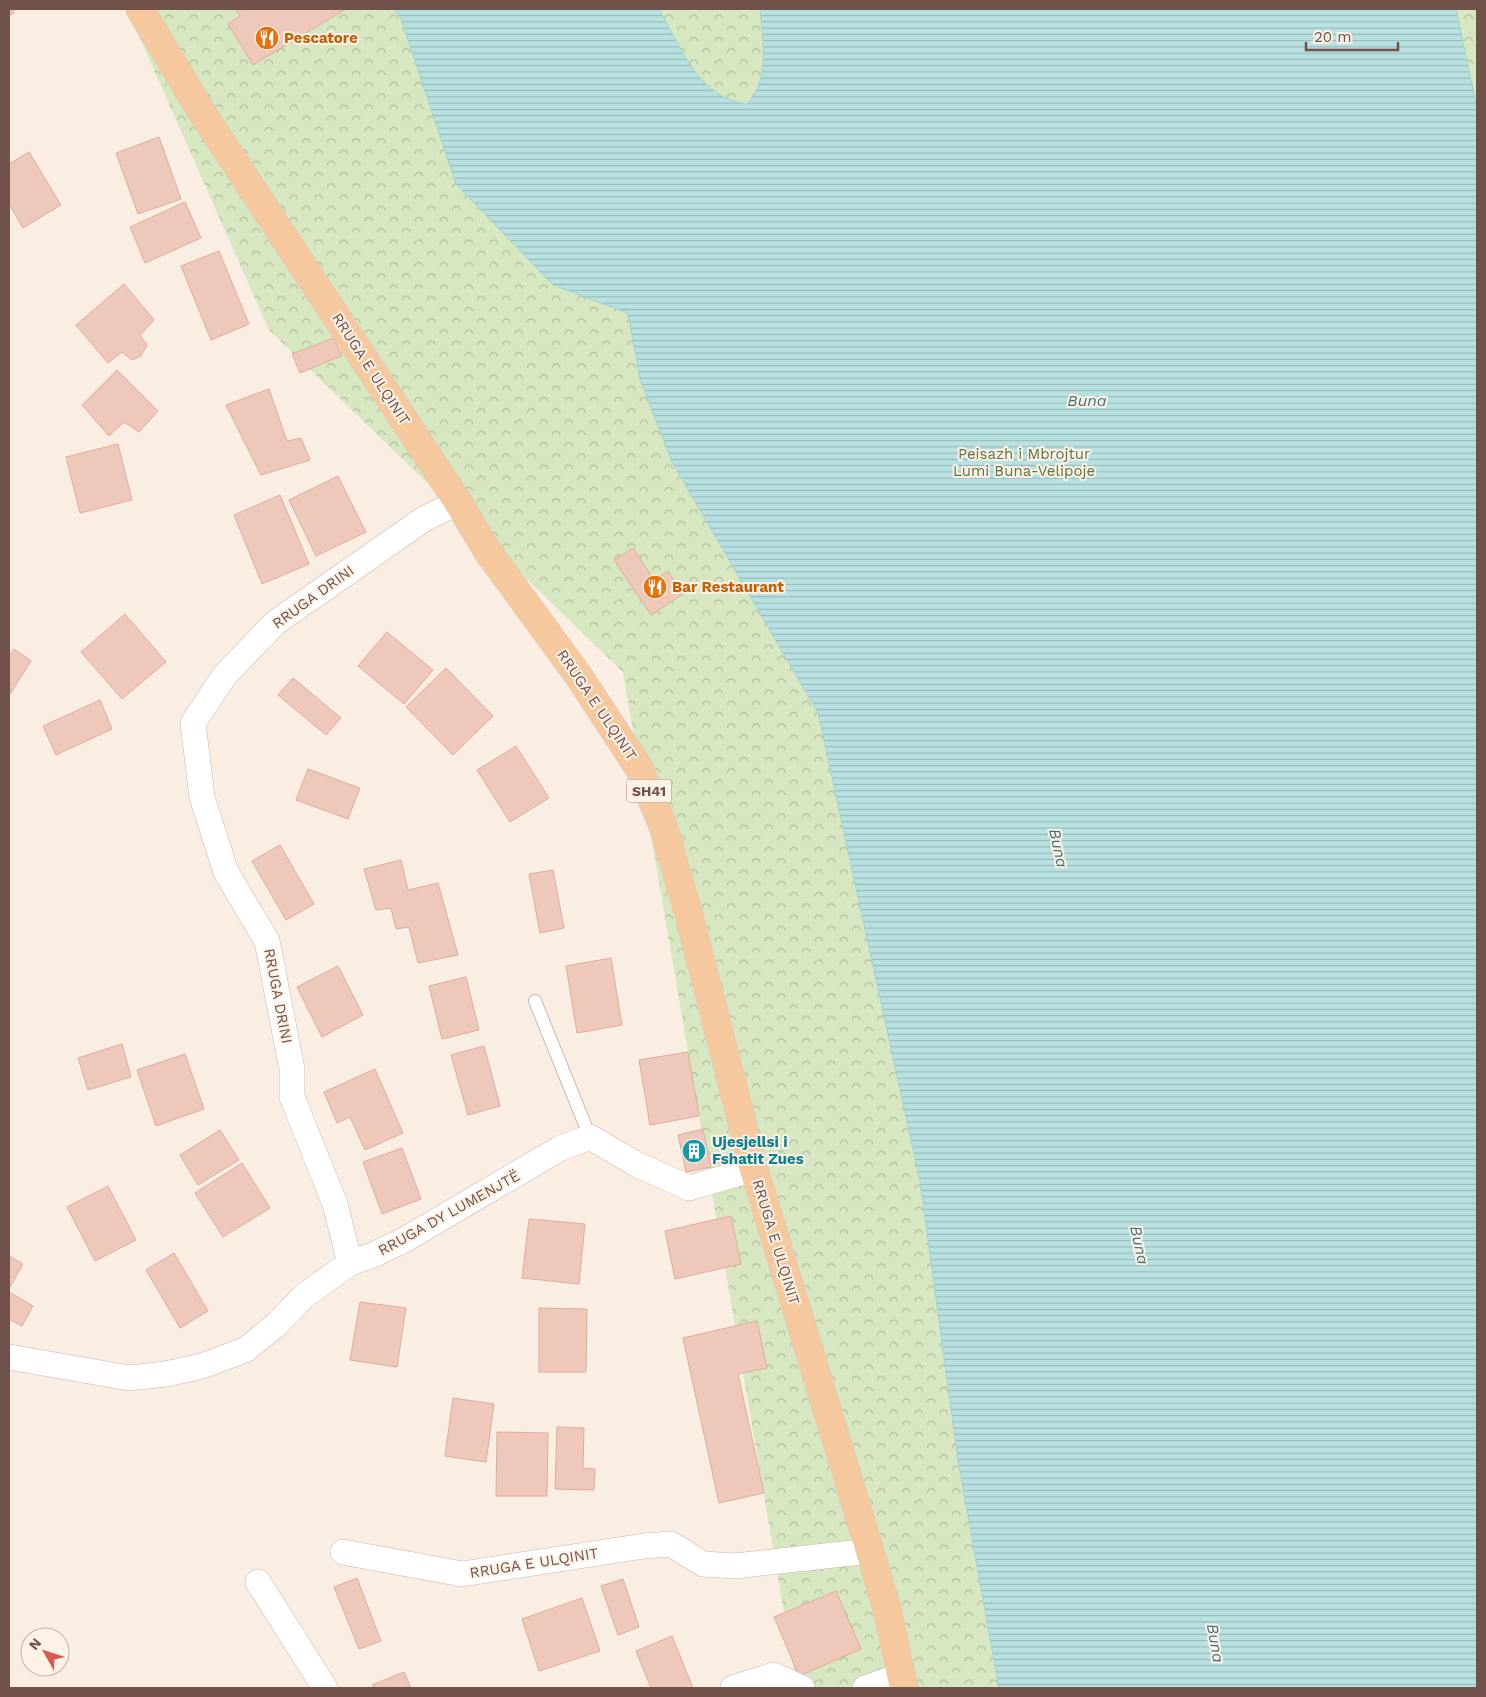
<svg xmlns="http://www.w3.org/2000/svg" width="1486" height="1697" viewBox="0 0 1486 1697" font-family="'Work Sans',sans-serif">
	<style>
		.forest { fill: url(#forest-crowns) }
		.water { fill: url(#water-rules); stroke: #9ed3d3 }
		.building { fill: #eec8bb; stroke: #e0ac9c }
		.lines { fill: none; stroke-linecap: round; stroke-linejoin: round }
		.service-casing { stroke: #cdb6ac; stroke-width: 14 }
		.minor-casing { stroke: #cdb6ac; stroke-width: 26 }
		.primary-casing { stroke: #d4cbc9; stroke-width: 29 }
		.service { stroke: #fff; stroke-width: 12 }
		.minor { stroke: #fff; stroke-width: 25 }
		.primary { stroke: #f6c89d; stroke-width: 28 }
		.labels { text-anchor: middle; stroke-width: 4; stroke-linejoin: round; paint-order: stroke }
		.shield { fill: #fef2e7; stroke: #9b8279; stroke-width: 1 }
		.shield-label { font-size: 14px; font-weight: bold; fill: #70524a }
		.food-label { font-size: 15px; font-weight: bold; fill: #c56008; stroke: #fef2e7; text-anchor: start }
		.street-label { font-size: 15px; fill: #70524a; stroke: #fef2e7 }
		.park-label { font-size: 15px; fill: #597542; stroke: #fef2e7 }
		.culture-label { font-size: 15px; font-weight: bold; fill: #0d838f; stroke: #fef2e7; text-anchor: start }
		.water-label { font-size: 16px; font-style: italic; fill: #407375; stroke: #fef2e7 }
	</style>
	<defs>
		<pattern id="forest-crowns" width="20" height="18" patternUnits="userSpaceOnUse" patternTransform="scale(1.25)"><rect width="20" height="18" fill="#d6e7c1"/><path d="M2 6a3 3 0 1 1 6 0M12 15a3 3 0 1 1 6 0" fill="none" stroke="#b2be9f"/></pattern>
		<pattern id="water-rules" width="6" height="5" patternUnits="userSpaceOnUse" patternTransform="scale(1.25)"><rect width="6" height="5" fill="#b8e2e2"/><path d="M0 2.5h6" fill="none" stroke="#9abab9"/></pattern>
	</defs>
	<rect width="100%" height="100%" fill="#faede1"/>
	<path class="forest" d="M127,9H1477V1688H797L623,672L269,330Z"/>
	<path class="water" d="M394,9H659C680,46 699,99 747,104C770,81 763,39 760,9H1456L1477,109V1688H999L958,1460L920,1181L818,713L672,462L640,379L628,313L553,285L456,184L401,19Z"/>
	<g class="building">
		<path d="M9,9H12L14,13L9,15Z"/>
		<path d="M236,9H346L253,65L228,24L240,16Z"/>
		<path d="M159,137L181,199L138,214L116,153Z"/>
		<path d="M29,152L61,205L23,228L9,204V164Z"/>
		<path d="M185,202L201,238L145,263L130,227Z"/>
		<path d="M219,251L249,324L211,340L181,266Z"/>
		<path d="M124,284L154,320L140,335L147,345L141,356L132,360L122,352L108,363L76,325Z"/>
		<path d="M334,338L341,356L300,373L292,354Z"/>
		<path d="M117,370L158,411L139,432L124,422L109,436L82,405Z"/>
		<path d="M269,389L287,441L301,438L310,460L261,475L226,405Z"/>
		<path d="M118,444L132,500L80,513L66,457Z"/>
		<path d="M338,476L366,532L316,556L289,500Z"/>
		<path d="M280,495L309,564L262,584L234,515Z"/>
		<path d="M633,548L654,580L668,571L683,594L651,615L614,560Z"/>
		<path d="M125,614L166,662L122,699L81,652Z"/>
		<path d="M387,632L433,670L404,704L358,666Z"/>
		<path d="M14,649L31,661L10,694L9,657Z"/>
		<path d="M446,668L493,716L453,755L406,707Z"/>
		<path d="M293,678L341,718L326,735L278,695Z"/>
		<path d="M100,700L112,729L56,755L43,726Z"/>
		<path d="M516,746L549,798L510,822L477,770Z"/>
		<path d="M308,769L360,788L348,819L296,800Z"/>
		<path d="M280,845L314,904L286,920L252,861Z"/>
		<path d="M401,860L408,890L438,883L458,955L418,963L409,927L396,929L391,908L376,910L364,869Z"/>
		<path d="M553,870L564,928L540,933L529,874Z"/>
		<path d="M611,958L622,1025L577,1033L566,966Z"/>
		<path d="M338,966L363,1015L322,1037L297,987Z"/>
		<path d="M466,977L479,1030L442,1039L429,986Z"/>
		<path d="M122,1044L131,1077L88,1090L78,1058Z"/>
		<path d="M484,1046L500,1106L468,1115L451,1055Z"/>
		<path d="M688,1052L699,1116L650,1125L639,1060Z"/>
		<path d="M185,1054L204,1109L156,1126L137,1070Z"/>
		<path d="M375,1069L403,1133L365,1150L350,1117L337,1123L324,1092Z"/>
		<path d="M703,1129L711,1167L686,1172L678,1135Z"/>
		<path d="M220,1130L239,1160L198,1185L180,1155Z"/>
		<path d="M402,1148L421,1199L382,1214L363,1162Z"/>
		<path d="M242,1163L270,1208L223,1237L195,1193Z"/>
		<path d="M108,1186L136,1240L95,1261L67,1207Z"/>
		<path d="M731,1216L741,1264L675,1279L665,1231Z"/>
		<path d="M529,1219L585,1224L579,1284L522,1278Z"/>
		<path d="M174,1253L208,1311L180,1328L146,1270Z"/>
		<path d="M9,1256L23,1264L9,1289Z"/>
		<path d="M9,1292L33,1306L22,1326L9,1319Z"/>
		<path d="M360,1302L406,1308L397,1367L350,1360Z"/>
		<path d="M539,1308L587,1309L586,1372H539Z"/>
		<path d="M757,1321L767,1368L738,1374L764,1493L719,1503L683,1338Z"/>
		<path d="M453,1398L494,1404L486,1462L445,1456Z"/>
		<path d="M557,1427L584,1428L583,1468L595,1469L594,1490L555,1489Z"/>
		<path d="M497,1432L548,1433L547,1496H496Z"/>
		<path d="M357,1578L381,1641L359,1649L334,1587Z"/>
		<path d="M623,1579L639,1627L618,1635L601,1586Z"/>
		<path d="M836,1591L861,1649L799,1676L774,1617Z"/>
		<path d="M582,1598L600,1651L539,1671L522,1619Z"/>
		<path d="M672,1636L693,1688H651L636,1651Z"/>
		<path d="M404,1672L411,1688H374L372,1685Z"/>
	</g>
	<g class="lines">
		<g class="service-casing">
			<path id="service" d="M535,1001L590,1137"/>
		</g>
		<g class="minor-casing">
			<g id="minor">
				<path d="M350,1263L335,1204L292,1097V1069L267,941L226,872L202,797L193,723L225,675L275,623L424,519L458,502"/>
				<path d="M9,1357L129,1378L166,1374L202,1366L245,1350L275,1326L304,1296L350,1263L373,1255L406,1239L559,1149L590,1137L636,1164L689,1188L754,1169"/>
				<path d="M343,1552L462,1574L644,1546L671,1544L703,1564L735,1566L870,1551"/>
				<path d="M258,1582L325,1688"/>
				<path d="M733,1688L774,1675L802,1688"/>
				<path d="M865,1688L902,1675"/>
			</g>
		</g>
		<g class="primary-casing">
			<path id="primary" d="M140,9L201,111L458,502L488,552L578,675L639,768L663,826L689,915L754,1169L870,1551L887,1609L904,1688"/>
		</g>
		<use href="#service" class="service"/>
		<use href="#minor" class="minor"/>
		<use href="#primary" class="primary"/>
	</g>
	<defs>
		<g id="restaurant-disc" transform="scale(1.25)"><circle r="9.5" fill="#e8710a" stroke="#fef2e7"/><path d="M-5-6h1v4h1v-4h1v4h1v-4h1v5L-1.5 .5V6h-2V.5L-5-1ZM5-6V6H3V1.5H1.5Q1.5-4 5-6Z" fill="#fff"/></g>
		<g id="building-disc" transform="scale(1.25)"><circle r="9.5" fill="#0f9aa8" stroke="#fef2e7"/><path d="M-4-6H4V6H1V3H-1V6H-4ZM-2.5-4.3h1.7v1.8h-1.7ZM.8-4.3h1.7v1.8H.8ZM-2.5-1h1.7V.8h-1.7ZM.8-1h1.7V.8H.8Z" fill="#fff"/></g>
	</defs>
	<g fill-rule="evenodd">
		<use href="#restaurant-disc" x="267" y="38"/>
		<use href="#restaurant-disc" x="655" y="587"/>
		<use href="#building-disc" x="694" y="1151"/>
	</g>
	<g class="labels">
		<rect class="shield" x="626.5" y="779.5" width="45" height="23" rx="4"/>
		<g class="shield-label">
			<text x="649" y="796">SH41</text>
		</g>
		<g class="food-label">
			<text x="284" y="43">Pescatore</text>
			<text x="672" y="592">Bar Restaurant</text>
		</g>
		<g class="street-label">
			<text transform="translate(371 369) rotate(57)" y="5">RRUGA E ULQINIT</text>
			<text transform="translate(313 597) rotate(-36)" y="5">RRUGA DRINI</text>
			<text transform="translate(597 705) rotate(56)" y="5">RRUGA E ULQINIT</text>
			<text transform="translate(278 996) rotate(79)" y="5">RRUGA DRINI</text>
			<text transform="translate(449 1213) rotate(-29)" y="5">RRUGA DY LUMENJTË</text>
			<text transform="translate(776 1242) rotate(73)" y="5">RRUGA E ULQINIT</text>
			<text transform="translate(534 1563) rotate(-9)" y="5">RRUGA E ULQINIT</text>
		</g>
		<g class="park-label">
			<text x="1024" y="459">Peisazh i Mbrojtur<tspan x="1024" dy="17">Lumi Buna-Velipoje</tspan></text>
		</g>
		<g class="culture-label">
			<text x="712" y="1147">Ujesjellsi i<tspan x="712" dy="17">Fshatit Zues</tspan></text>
		</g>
		<g class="water-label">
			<text x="1087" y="406">Buna</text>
			<text transform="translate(1059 848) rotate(78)" y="6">Buna</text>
			<text transform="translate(1140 1245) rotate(78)" y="6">Buna</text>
			<text transform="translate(1216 1643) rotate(80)" y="6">Buna</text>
		</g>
	</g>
	<rect width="1486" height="1697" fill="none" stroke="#70524a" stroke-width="20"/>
	<g transform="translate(45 1652) rotate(309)"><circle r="24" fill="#fef2e7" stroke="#c5b2a8"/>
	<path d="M0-4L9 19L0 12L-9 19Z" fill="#de594d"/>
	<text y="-8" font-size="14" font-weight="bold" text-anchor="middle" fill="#70524a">N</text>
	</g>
	<path d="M1306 42v8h92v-8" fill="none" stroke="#70524a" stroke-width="2.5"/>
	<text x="1314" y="42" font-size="15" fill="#70524a" stroke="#fef2e7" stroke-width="4" paint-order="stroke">20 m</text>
</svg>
